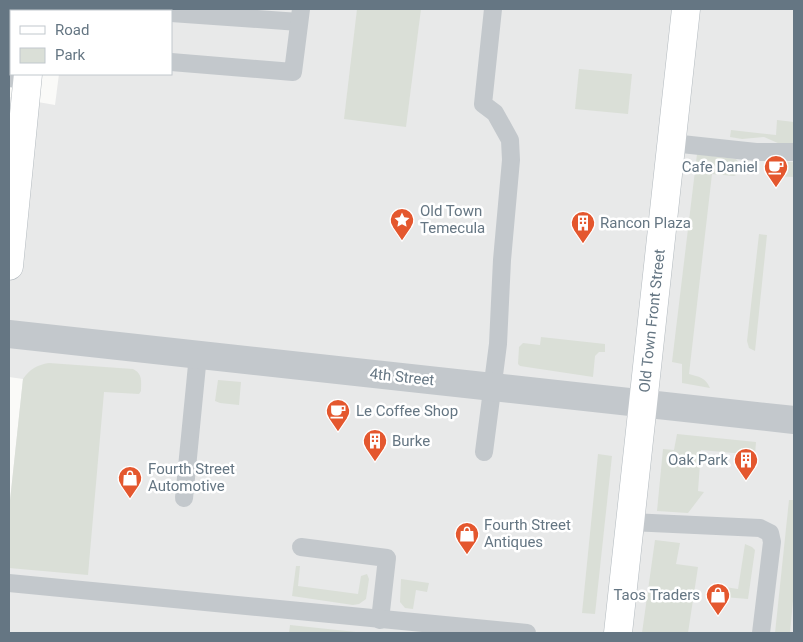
<svg xmlns="http://www.w3.org/2000/svg" width="803" height="642" viewBox="0 0 803 642" font-family="Roboto,sans-serif">
	<style>
		.built { fill: #e8e9e9 }
		.green { fill: #dadfd7 }
		.lines { fill: none; stroke-linecap: round; stroke-linejoin: round }
		.secondary-casing { stroke: #b3babf; stroke-width: 29 }
		.lane { stroke: #c3c8cc; stroke-width: 18 }
		.street { stroke: #c3c8cc; stroke-width: 28 }
		.secondary { stroke: #fff; stroke-width: 28 }
		.labels { text-anchor: middle; stroke-width: 5; stroke-linejoin: round; paint-order: stroke }
		.poi-label { font-size: 15px; fill: #657683; stroke: #fff; text-anchor: start }
		.street-label { font-size: 15px; fill: #657683; stroke: #fff }
	</style>
	<rect width="100%" height="100%" fill="#fafaf8"/>
	<path class="built" d="M65,9H794V633H9V510L23,379L9,377V97L55,105L59,74H171V11H65Z"/>
	<g class="green">
		<path d="M357,9H421L406,127L344,119Z"/>
		<path d="M579,69L632,74L628,114L575,109Z"/>
		<path d="M777,120L794,122V143L780,144L764,137L742,139L730,137L731,130L776,135Z"/>
		<path d="M697,154L736,159L740,164L738,174L734,176L712,174L689,374C699,377 705,377 710,388L682,383V364L672,362Z"/>
		<path d="M777,162H794V177L773,176Z"/>
		<path d="M759,234L767,235L755,351L749,348L747,341Z"/>
		<path d="M541,337L605,344V352H599L595,356L593,377L520,366L518,364L519,347L523,343L540,345Z"/>
		<path d="M49,363L133,369C143,374 141,381 141,391L139,394L104,392L88,575L9,568V510L23,379C30,369 37,365 49,363Z"/>
		<path d="M218,380L241,382L239,405L220,403L215,401Z"/>
		<path d="M677,434L756,442L755,455L701,450L698,491L704,492L688,513L657,511L663,449L674,450Z"/>
		<path d="M598,454L612,456L595,614L582,613Z"/>
		<path d="M789,500H794V590L790,633H775Z"/>
		<path d="M655,540L680,543L676,564L698,567L688,633H642Z"/>
		<path d="M745,544L752,547L755,550L748,599L724,597L725,587L738,589Z"/>
		<path d="M296,566H300L298,586L358,594L361,576L367,574L369,579L366,599L359,604L353,605L292,596Z"/>
		<path d="M401,579L429,583L427,592L416,590L413,609L405,608L400,602Z"/>
		<path d="M290,625L356,632L357,633H289Z"/>
	</g>
	<g class="lines">
		<g class="secondary-casing">
			<g id="secondary">
				<path d="M34,11L35,9"/>
				<path d="M9,266L28,74"/>
				<path id="s1" d="M618,633L686,9"/>
			</g>
		</g>
		<g class="lane">
			<path d="M119,9L153,11"/>
			<path d="M95,11V9"/>
			<path d="M171,13L299,22"/>
			<path d="M171,62L293,72L301,9"/>
			<path d="M9,78L27,80"/>
			<path d="M672,143L756,152H794"/>
			<path d="M484,452L498,344L502,260L511,160L510,140L495,113L483,104L493,9"/>
			<path d="M184,498L198,355"/>
			<path d="M630,522L760,528L770,533L772,542L761,633"/>
			<path d="M301,547L387,558L380,620"/>
			<path d="M9,583L527,633"/>
		</g>
		<path class="street" d="M9,334L794,420"/>
		<use href="#secondary" class="secondary"/>
	</g>
	<defs>
		<g id="cafe-pin" transform="scale(1.25)"><path d="M0 17L-7.5 6A9.5 9.5 0 1 1 7.5 6Z" fill="#e4572e" stroke="#fff"/><path d="M-5.5-4.5H6V0H3Q3 3.5 0 3.5H-2.5Q-5.5 3.5-5.5 0ZM3-3.2v2h1.7v-2ZM-6 4.5H4V6H-6Z" fill="#fff"/></g>
		<g id="sight-pin" transform="scale(1.25)"><path d="M0 17L-7.5 6A9.5 9.5 0 1 1 7.5 6Z" fill="#e4572e" stroke="#fff"/><path d="M0-6L1.8-2.2L6-1.7L2.9 1.2L3.7 5.4L0 3.3L-3.7 5.4L-2.9 1.2L-6-1.7L-1.8-2.2Z" fill="#fff"/></g>
		<g id="building-pin" transform="scale(1.25)"><path d="M0 17L-7.5 6A9.5 9.5 0 1 1 7.5 6Z" fill="#e4572e" stroke="#fff"/><path d="M-4-6H4V6H1V3H-1V6H-4ZM-2.5-4.3h1.7v1.8h-1.7ZM.8-4.3h1.7v1.8H.8ZM-2.5-1h1.7V.8h-1.7ZM.8-1h1.7V.8H.8Z" fill="#fff"/></g>
		<g id="shop-pin" transform="scale(1.25)"><path d="M0 17L-7.5 6A9.5 9.5 0 1 1 7.5 6Z" fill="#e4572e" stroke="#fff"/><path d="M-5-2.5h2.3a2.7 3.5 0 0 1 5.4 0H5L5.5 6h-11ZM-1.5-2.5h3a1.5 2.3 0 0 0-3 0Z" fill="#fff"/></g>
	</defs>
	<g fill-rule="evenodd">
		<use href="#cafe-pin" x="776" y="167"/>
		<use href="#sight-pin" x="402" y="220"/>
		<use href="#building-pin" x="583" y="223"/>
		<use href="#cafe-pin" x="338" y="411"/>
		<use href="#building-pin" x="375" y="441"/>
		<use href="#building-pin" x="746" y="460"/>
		<use href="#shop-pin" x="130" y="478"/>
		<use href="#shop-pin" x="467" y="534"/>
		<use href="#shop-pin" x="718" y="595"/>
	</g>
	<g class="labels">
		<g class="poi-label">
			<text x="758" y="172" text-anchor="end">Cafe Daniel</text>
			<text x="420" y="216">Old Town<tspan x="420" dy="17">Temecula</tspan></text>
			<text x="600" y="228">Rancon Plaza</text>
			<text x="356" y="416">Le Coffee Shop</text>
			<text x="392" y="446">Burke</text>
			<text x="728" y="465" text-anchor="end">Oak Park</text>
			<text x="148" y="474">Fourth Street<tspan x="148" dy="17">Automotive</tspan></text>
			<text x="484" y="530">Fourth Street<tspan x="484" dy="17">Antiques</tspan></text>
			<text x="700" y="600" text-anchor="end">Taos Traders</text>
		</g>
		<g class="street-label">
			<text dy="5" stroke="none"><textPath href="#s1" startOffset="314">Old Town Front Street</textPath></text>
			<text transform="translate(402 377) rotate(6)" y="5">4th Street</text>
		</g>
	</g>
	<rect width="803" height="642" fill="none" stroke="#657683" stroke-width="20"/>
	<rect x="10" y="10" width="162" height="65" fill="#ffffff" stroke="#c1c8cd"/>
	<rect x="20" y="26" width="25" height="8" fill="#ffffff" stroke="#c1c8cd"/>
	<text x="55" y="35" font-size="15" fill="#657683">Road</text>
	<rect x="20" y="48" width="25" height="15" fill="#dadfd7" stroke="#c1c8cd"/>
	<text x="55" y="60" font-size="15" fill="#657683">Park</text>
</svg>
